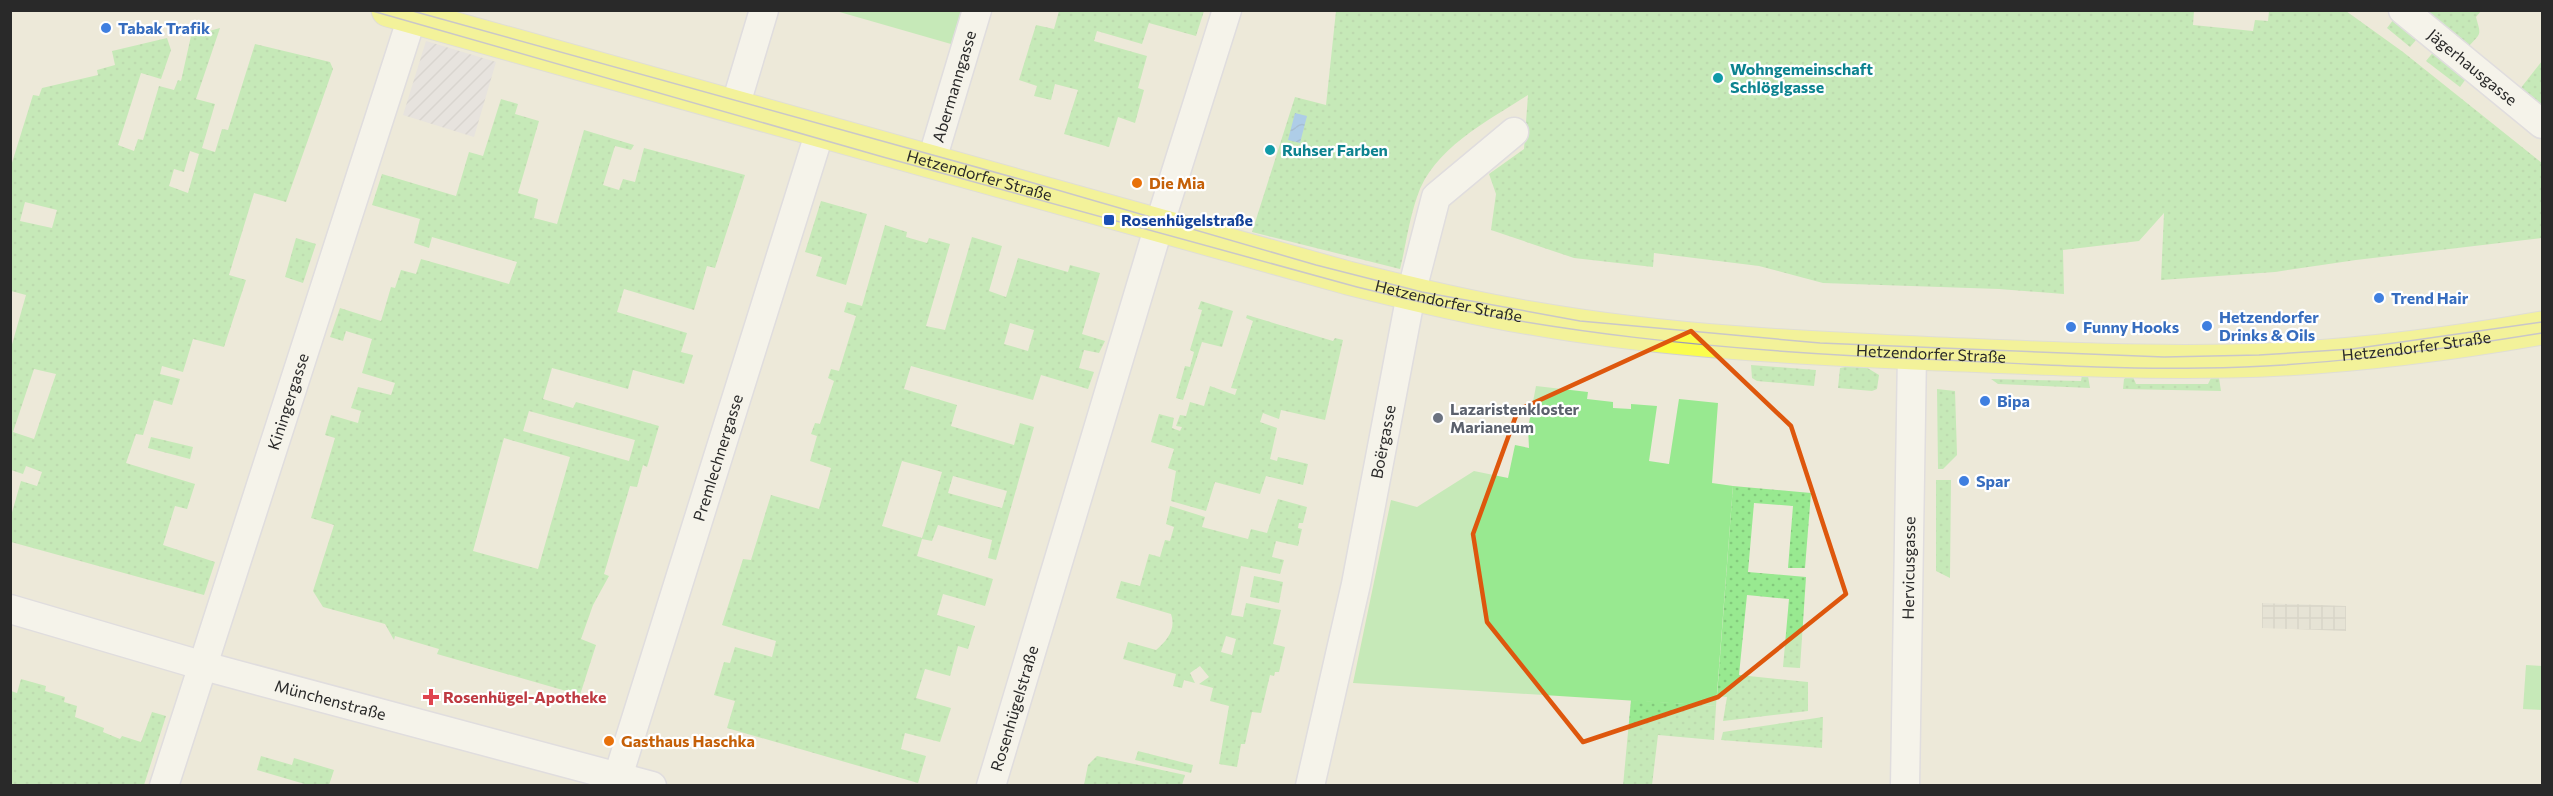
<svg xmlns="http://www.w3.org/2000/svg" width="2553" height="796" viewBox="0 0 2553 796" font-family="Commissioner,sans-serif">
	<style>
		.industrial { fill: url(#industrial-furrows) }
		.grass { fill: url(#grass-dots); fill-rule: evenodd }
		.park { fill: #98e990 }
		.plaza { fill: url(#plaza-grid) }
		.water { fill: url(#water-waves) }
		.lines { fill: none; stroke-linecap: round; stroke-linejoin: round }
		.minor-casing { stroke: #d0cee4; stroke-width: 31 }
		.major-casing { stroke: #d0d0d0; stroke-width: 35 }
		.minor { stroke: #fff; stroke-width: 28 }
		.major { stroke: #fafd4e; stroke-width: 33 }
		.tram { stroke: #9e9cb5; stroke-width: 1.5 }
		.marked { fill: none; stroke: #de570d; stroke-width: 4.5; stroke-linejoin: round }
		.shop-dot { fill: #3f7fe0; stroke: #fff; stroke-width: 2 }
		.culture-dot { fill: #0f9aa8; stroke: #fff; stroke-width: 2 }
		.food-dot { fill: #e8710a; stroke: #fff; stroke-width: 2 }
		.transit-dot { fill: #1a4fb4; stroke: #fff; stroke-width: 2 }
		.worship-dot { fill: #6b7280; stroke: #fff; stroke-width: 2 }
		.health-dot { fill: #e0444e; stroke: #fff; stroke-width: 2 }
		.labels { text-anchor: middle; stroke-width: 4.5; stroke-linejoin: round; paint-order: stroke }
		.shop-label { font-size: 16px; font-weight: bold; fill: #366cbe; stroke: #fff; text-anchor: start }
		.street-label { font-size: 16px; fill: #292929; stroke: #fff }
		.culture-label { font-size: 16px; font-weight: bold; fill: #0d838f; stroke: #fff; text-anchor: start }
		.food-label { font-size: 16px; font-weight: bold; fill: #c56008; stroke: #fff; text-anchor: start }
		.transit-label { font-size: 16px; font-weight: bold; fill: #164399; stroke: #fff; text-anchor: start }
		.worship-label { font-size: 16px; font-weight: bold; fill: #5b616d; stroke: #fff; text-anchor: start }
		.health-label { font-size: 16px; font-weight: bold; fill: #be3a42; stroke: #fff; text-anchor: start }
	</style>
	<defs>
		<pattern id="industrial-furrows" width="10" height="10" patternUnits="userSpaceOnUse" patternTransform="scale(1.5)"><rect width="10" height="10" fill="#e0dbe4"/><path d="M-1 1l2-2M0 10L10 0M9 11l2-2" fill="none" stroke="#c0bcc4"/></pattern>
		<pattern id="grass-dots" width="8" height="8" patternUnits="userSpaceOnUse" patternTransform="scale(1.5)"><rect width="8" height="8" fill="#98e990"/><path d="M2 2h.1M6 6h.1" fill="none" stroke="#83c87c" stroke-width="1.8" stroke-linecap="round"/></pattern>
		<pattern id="plaza-grid" width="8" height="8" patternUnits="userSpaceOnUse" patternTransform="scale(1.5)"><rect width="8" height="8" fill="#dddbd0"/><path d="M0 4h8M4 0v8" fill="none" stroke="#bebcb3"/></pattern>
		<pattern id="water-waves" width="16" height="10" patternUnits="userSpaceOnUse" patternTransform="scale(1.5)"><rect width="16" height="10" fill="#62abf9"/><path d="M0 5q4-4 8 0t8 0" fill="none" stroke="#518bca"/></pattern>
	</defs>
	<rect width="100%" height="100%" fill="#ede9d9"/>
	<path class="industrial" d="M426,41L496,62L474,137L403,115Z"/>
	<g class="grass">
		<path d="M2191,10L2194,11L2193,25L2253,31L2255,20L2268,21L2269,11H2346L2403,52L2542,163V238L2356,260L2275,272L2161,280L2164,213L2139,241L2063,250L2064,294L1999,289L1823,283L1759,266L1654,253L1653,267L1574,258L1491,230L1496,194L1489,174L1524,149L1528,95C1488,121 1433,148 1417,197C1409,220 1406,245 1400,269L1252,232L1295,97L1326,105L1336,11Z"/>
		<path d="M1059,11H1204L1196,36L1149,23L1142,44L1097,31L1094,41L1147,56L1138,88L1144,90L1135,123L1118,117L1109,147L1064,134L1078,90L1055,84L1051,100L1034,96L1037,86L1019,80L1036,25L1054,29Z"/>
		<path d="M2421,11H2481L2476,17C2481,36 2482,32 2468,47Z"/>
		<path d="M2397,15L2407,22L2405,31L2416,40L2410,47L2387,28Z"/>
		<path d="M220,28L196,99L215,104L202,148L215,152L222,129L228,130L255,44L330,62L333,69L286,202L254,193L229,275L246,280L224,347L193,339L183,372L162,366L160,374L180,379L172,405L154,400L143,435L136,434L126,463L195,484L187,509L175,506L163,545L215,562L204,595L11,542V516L21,481L37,486L42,472L26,466L23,474L11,470V348L26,295L11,291V166L33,95L39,96L42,88L98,75L97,70L115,65L112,51L167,38L171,50L161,79L141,73L118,145L134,151L138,139L143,140L159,86L174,90L178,80L181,81L191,36ZM190,151L199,154L188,193L169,186L174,169L184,172ZM25,202L57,210L52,228L20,221ZM34,369L56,374L34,439L13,432Z"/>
		<path d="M2435,50L2468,76L2460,87L2426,61Z"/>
		<path d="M2542,61V102L2540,105L2520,89Z"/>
		<path d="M501,99L518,104L515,114L539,121L518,193L538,199L534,218L557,224L584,130L634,145L631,150L615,146L603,185L619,190L623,179L635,182L644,148L745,175L715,268L707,266L694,310L624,289L617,312L687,333L681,352L693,355L684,384L633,370L628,389L552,368L543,399L573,408L576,402L659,426L647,467L643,465L637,487L630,486L604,574L609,576L593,605L581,639L596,645L580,695L437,654L439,649L395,636L394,640L385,624L323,607L313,591L334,525L311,518L335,438L325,435L331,415L358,423L361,411L351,408L358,387L391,395L395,383L362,373L372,339L346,331L343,341L330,337L340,308L381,321L391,287L395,288L401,270L416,274L421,259L509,284L517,262L432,237L429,248L414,243L420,219L372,205L382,174L456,196L469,152L483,156ZM529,411L635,440L629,461L523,431ZM504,438L570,457L538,569L473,551Z"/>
		<path d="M821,201L867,214L846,285L816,276L822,257L805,252Z"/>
		<path d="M885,225L907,232L906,237L927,243L929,238L950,244L926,326L945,330L972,237L1002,246L989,291L1006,297L1018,258L1068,272L1070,265L1100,273L1082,334L1105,341L1099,353L1084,350L1079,368L1094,372L1088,389L1041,375L1033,400L911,366L904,389L957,405L951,426L1014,445L1020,423L1034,427L996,560L988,558L992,540L938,525L932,541L922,539L917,556L993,579L985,606L943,594L937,615L975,626L968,649L958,646L950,676L925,669L916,698L951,708L940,742L905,733L901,749L926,756L918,783L727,728L735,701L714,695L724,662L730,663L735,647L772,657L776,641L722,625L743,559L751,560L771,495L819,509L831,468L810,461L817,436L811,434L815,423L820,424L834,381L828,378L831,369L839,371L856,316L844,312L847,302L862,306ZM1010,323L1034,330L1028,351L1004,344ZM902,461L942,472L922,538L882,526ZM953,476L1007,491L1002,508L948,493Z"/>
		<path d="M296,238L316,244L303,283L285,277Z"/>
		<path d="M1201,301L1233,311L1222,347L1202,342L1183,400L1176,398L1185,366L1190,367L1194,352L1190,350L1202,310L1198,309Z"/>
		<path d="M1247,315L1333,341L1335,338L1343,340L1325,420L1281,410L1279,419L1263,413L1260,422L1277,428L1270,459L1277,461L1278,457L1308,464L1303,485L1266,476L1260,494L1215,482L1206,511L1171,501L1176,471L1168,468L1174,449L1151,442L1159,414L1174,418L1172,428L1180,431L1182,427L1176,426L1180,415L1186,416L1190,402L1204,406L1210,386L1235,395L1237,389L1231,388L1253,321L1246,318Z"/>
		<path d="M1861,364L1879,375L1877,389L1872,391L1838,388L1840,368Z"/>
		<path d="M1751,365L1816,370L1814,386L1757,381L1752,378Z"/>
		<path d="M2082,375L2088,376L2090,388L1998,384L1991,379L2081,381Z"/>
		<path d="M2128,376L2133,377L2136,384H2208L2212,376L2219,378L2221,391L2123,389L2124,379Z"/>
		<path d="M1937,389L1955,391L1957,455L1943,469H1938Z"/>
		<path d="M151,437L193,447L190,459L148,448Z"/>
		<path d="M1936,480H1951L1950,578L1936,571Z"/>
		<path d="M1733,486L1811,493L1805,568H1788L1793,506L1754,503L1748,572L1806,577L1800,668L1783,667L1789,599L1747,595L1739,675L1808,682V711L1723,721L1727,697L1717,696Z"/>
		<path d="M1278,499L1307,507L1303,523H1299L1298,528L1302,529L1298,546L1276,541L1272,557L1284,560L1280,574L1241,566L1231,615L1243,617L1246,603L1281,610L1273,644L1285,647L1279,672H1275L1274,676L1270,675L1261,713L1252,712L1245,744H1241L1237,767L1219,764L1229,706L1210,701L1213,688L1199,684L1209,677L1200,666L1190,673L1195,683L1184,680L1182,688L1173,686L1176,674L1123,659L1128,642L1156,650C1168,640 1176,629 1171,614L1116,598L1121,581L1140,586L1149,554L1160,557L1165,540L1170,541L1174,527L1166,524L1170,506L1205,517L1202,527L1248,539L1251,529L1267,533ZM1226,636L1236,639L1232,655L1221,652Z"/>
		<path d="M1254,576L1283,582L1279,603L1250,597Z"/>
		<path d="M21,679L46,686L45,691L65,697L64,702L77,706L75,717L104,728L103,732L120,739L122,736L141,742L152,712L166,716L144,785H11V691L17,693Z"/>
		<path d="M1631,700L1716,706L1714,740L1658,735L1652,785L1623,786Z"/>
		<path d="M1823,717L1822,748L1721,740L1723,732Z"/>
		<path d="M1138,751L1193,765L1191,773L1135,760Z"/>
		<path d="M261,756L292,765L294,758L334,770L329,785H308L257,770Z"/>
		<path d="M1097,756L1185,775L1182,785H1084L1088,765Z"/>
	</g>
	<g class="park">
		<path d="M836,11H961L951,44Z"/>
		<path d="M1536,386L1588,392L1587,399L1613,402V408L1631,409V404L1657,406L1649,461L1669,464L1679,399L1718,403L1712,483L1733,486L1716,706L1353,683L1391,500L1417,507L1474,471L1508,478L1515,445L1529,448L1528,428Z"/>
		<path d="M2526,665L2542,666V710L2523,709Z"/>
	</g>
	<path class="plaza" d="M2262,603L2346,606V631L2262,628Z"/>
	<path class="water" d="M1295,113L1307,116L1300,143L1288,140Z"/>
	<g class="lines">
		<g class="minor-casing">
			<g id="minor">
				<path id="s1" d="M2403,10L2542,124"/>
				<path d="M735,107L764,10"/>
				<path id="s2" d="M931,163L977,10"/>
				<path id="s3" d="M10,609L204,666L652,786"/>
				<path id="s4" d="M164,786L412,17"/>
				<path id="s5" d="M615,786L820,131"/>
				<path id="s6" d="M991,786L1157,232L1227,10"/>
				<path id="s7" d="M1310,786L1356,584L1411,294L1436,197L1514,132"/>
				<path id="s8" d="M1905,786L1912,353"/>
			</g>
		</g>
		<g class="major-casing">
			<g id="major">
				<path id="s9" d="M388,10L1348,278C1411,294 1473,309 1537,319C1670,342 1806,348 1940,354C2037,358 2134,363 2230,361C2335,359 2439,346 2542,328"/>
			</g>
		</g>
		<use href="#minor" class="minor"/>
		<use href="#major" class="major"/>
		<g class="tram">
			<path d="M369,10L883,157L1357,287C1541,334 1731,351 1921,359C2015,363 2109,370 2203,368C2317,367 2430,351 2542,333"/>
			<path d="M409,10L1023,180L1316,265L1422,292L1580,321L1820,343L2164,357L2259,355L2352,349L2542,322"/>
		</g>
	</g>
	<path d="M0 0H2553V796H0ZM1691,331L1791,426L1846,594L1718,697L1583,742L1487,622L1473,534L1518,410Z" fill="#ede9d9" fill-opacity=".55" fill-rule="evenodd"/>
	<path class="marked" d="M1691,331L1791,426L1846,594L1718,697L1583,742L1487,622L1473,534L1518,410Z"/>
	<g class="shop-dot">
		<circle cx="106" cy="28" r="6"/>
		<circle cx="2379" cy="298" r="6"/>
		<circle cx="2207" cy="326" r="6"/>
		<circle cx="2071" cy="327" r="6"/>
		<circle cx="1985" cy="401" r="6"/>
		<circle cx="1964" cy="481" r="6"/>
	</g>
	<g class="culture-dot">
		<circle cx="1718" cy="78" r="6"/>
		<circle cx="1270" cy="150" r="6"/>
	</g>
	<g class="food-dot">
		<circle cx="1137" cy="183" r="6"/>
		<circle cx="609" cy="741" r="6"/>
	</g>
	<rect class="transit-dot" x="1103" y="214" width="12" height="12" rx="3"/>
	<circle class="worship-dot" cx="1438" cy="418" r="6"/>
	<path class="health-dot" d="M428 688h6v6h6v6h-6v6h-6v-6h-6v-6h6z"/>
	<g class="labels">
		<g class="shop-label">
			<text x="118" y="34">Tabak Trafik</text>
			<text x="2391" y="304">Trend Hair</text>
			<text x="2219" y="323">Hetzendorfer<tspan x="2219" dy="18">Drinks &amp; Oils</tspan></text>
			<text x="2083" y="333">Funny Hooks</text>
			<text x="1997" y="407">Bipa</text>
			<text x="1976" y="487">Spar</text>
		</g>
		<g class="street-label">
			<text dy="6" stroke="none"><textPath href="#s1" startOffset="90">Jägerhausgasse</textPath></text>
			<text dy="6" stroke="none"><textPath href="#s2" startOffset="80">Abermanngasse</textPath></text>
			<text dy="6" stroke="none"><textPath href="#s9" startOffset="614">Hetzendorfer Straße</textPath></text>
			<text dy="6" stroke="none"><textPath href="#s9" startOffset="1100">Hetzendorfer Straße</textPath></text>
			<text dy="6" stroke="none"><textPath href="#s9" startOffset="2072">Hetzendorfer Straße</textPath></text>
			<text dy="6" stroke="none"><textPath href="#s9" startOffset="1586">Hetzendorfer Straße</textPath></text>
			<text dy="6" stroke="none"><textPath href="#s4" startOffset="404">Kiningergasse</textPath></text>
			<text dy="6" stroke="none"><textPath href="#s7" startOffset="352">Boërgasse</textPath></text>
			<text dy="6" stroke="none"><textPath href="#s5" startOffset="344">Premlechnergasse</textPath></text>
			<text dy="6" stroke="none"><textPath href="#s8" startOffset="218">Hervicusgasse</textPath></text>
			<text dy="6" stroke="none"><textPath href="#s3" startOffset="333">Münchenstraße</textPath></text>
			<text dy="6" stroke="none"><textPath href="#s6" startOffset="81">Rosenhügelstraße</textPath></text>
		</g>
		<g class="culture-label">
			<text x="1730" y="75">Wohngemeinschaft<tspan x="1730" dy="18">Schlöglgasse</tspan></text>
			<text x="1282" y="156">Ruhser Farben</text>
		</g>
		<g class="food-label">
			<text x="1149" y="189">Die Mia</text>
			<text x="621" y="747">Gasthaus Haschka</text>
		</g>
		<g class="transit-label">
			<text x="1121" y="226">Rosenhügelstraße</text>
		</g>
		<g class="worship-label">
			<text x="1450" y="415">Lazaristenkloster<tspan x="1450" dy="18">Marianeum</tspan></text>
		</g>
		<g class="health-label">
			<text x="443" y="703">Rosenhügel-Apotheke</text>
		</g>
	</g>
	<rect width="2553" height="796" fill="none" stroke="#292929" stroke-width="24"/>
</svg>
